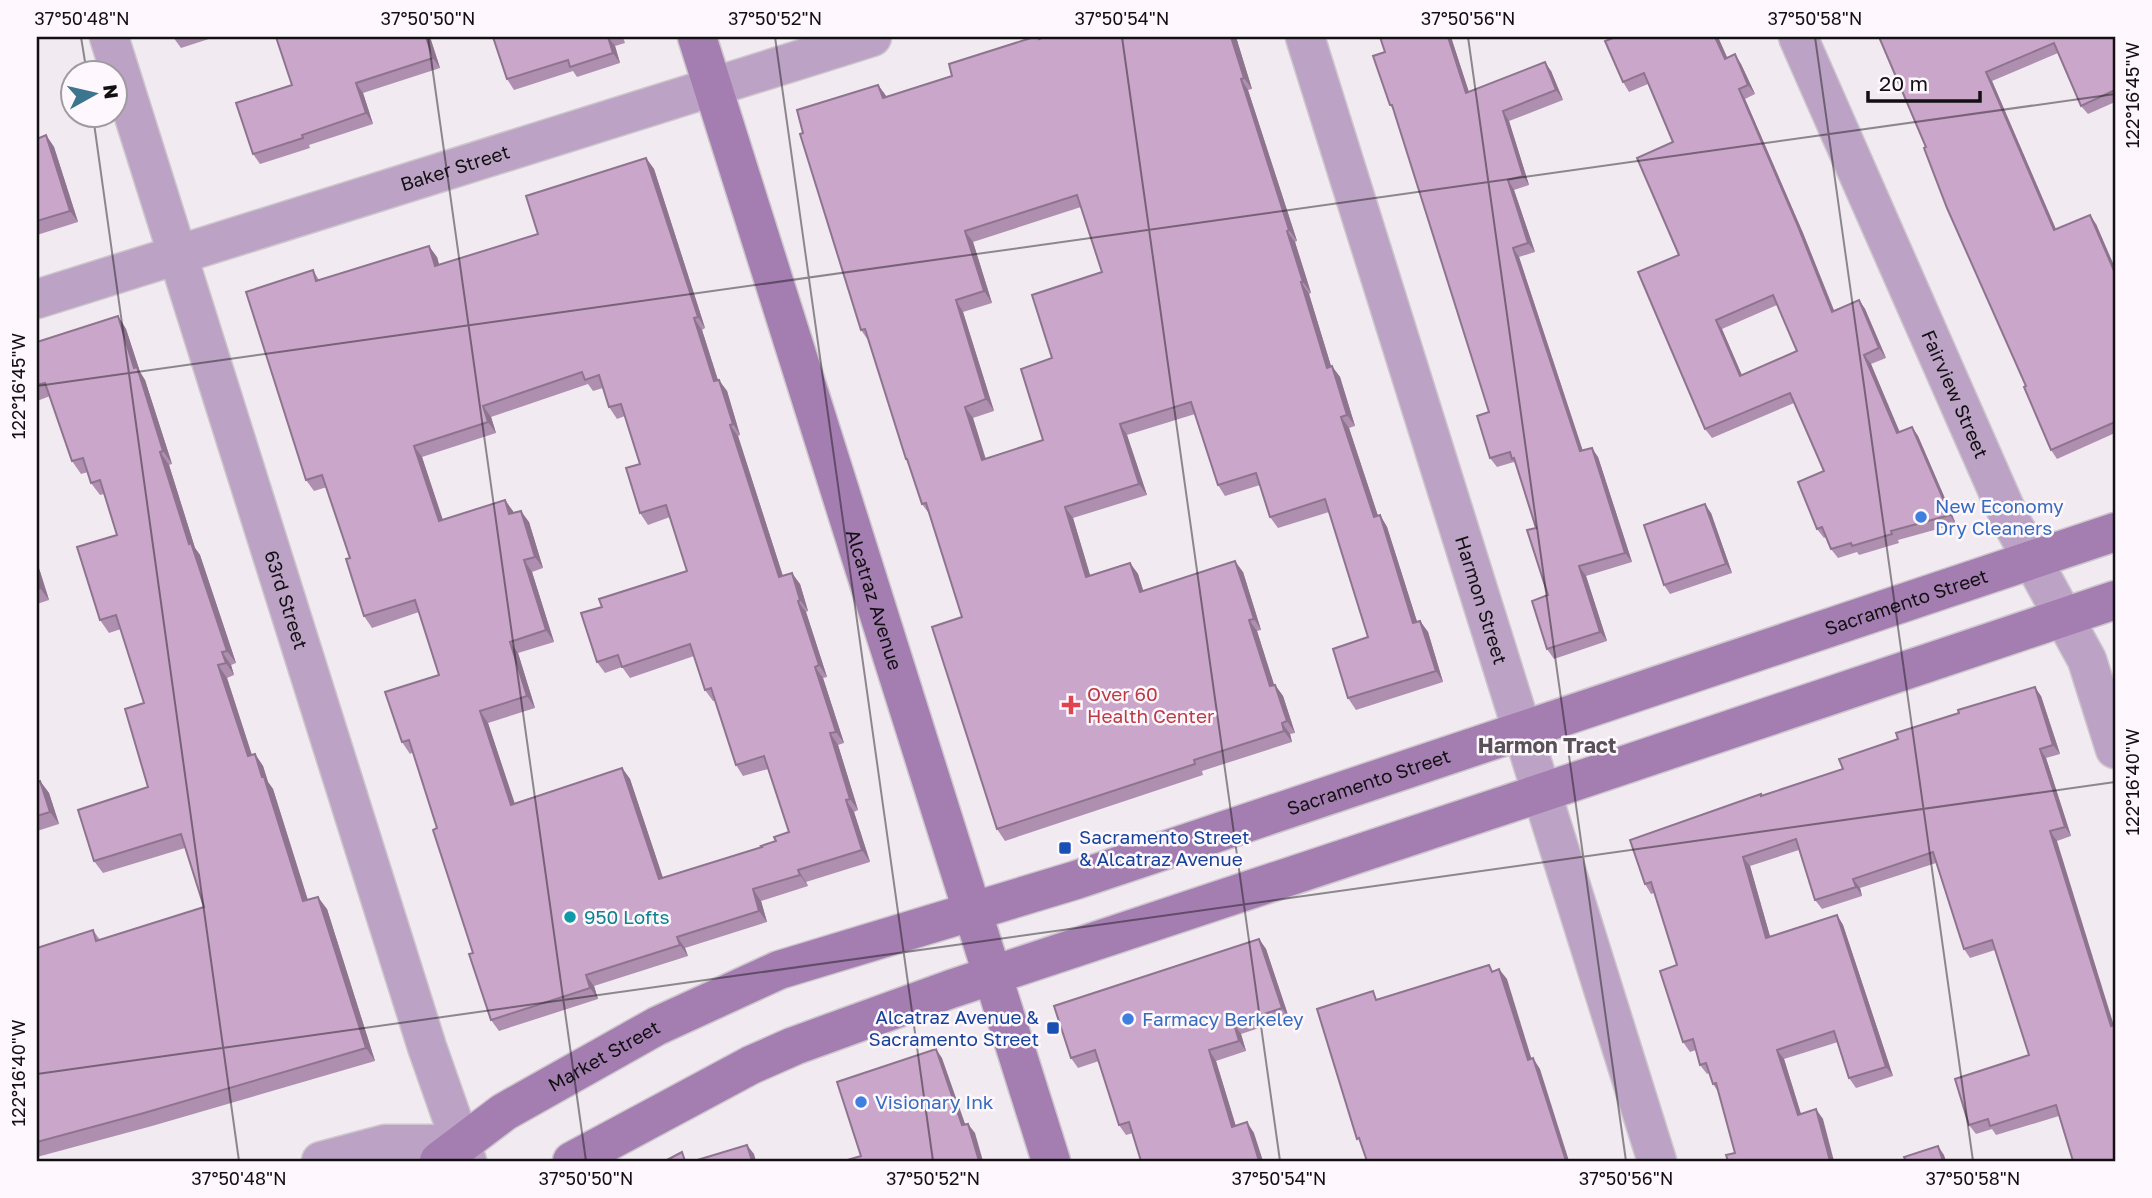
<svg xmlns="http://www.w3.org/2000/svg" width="2152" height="1198" viewBox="0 0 2152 1198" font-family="'Golos Text',sans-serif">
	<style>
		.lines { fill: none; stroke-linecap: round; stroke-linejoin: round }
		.street-casing { stroke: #cdc7cd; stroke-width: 41 }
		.secondary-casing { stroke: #cdc7cd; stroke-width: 41 }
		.street { stroke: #bca3c5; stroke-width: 38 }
		.secondary { stroke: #a47eb1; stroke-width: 38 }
		.wall { fill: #af8faf; fill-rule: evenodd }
		.shaded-wall { fill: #8e748e }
		.building { fill: #cba6cb; stroke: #8e748e; stroke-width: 2; fill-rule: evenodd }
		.ticks { fill: none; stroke: #121012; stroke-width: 2; stroke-opacity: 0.45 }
		.shop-dot { fill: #3f7fe0; stroke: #fef7fe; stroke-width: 2.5 }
		.health-dot { fill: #e0444e; stroke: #fef7fe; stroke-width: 2.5 }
		.transit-dot { fill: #1a4fb4; stroke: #fef7fe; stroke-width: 2.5 }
		.culture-dot { fill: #0f9aa8; stroke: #fef7fe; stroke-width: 2.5 }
		.labels { text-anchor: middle; stroke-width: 5; stroke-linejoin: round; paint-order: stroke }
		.street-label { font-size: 19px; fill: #121012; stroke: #fef7fe }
		.shop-label { font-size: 19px; fill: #366cbe; stroke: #fef7fe; text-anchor: start }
		.health-label { font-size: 19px; fill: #be3a42; stroke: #fef7fe; text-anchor: start }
		.transit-label { font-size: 19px; fill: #164399; stroke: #fef7fe; text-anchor: start }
		.culture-label { font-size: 19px; fill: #0d838f; stroke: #fef7fe; text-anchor: start }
		.neighbourhood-label { font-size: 21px; font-weight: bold; fill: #585258; stroke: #fef7fe }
		.neatline { fill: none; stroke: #121012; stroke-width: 2.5 }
		.ticks-label { font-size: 18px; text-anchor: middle; fill: #121012 }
	</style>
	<rect width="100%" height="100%" fill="#f1eaf1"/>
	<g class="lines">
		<g class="street-casing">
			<g id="street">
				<path id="s1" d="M109,37L427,1047L467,1161"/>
				<path id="s2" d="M1305,37L1657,1161"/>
				<path id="s3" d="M1798,37L2010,519L2087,660L2115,749"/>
				<path id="s4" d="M37,299L872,37"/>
				<path d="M321,1161L385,1144H461"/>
			</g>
		</g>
		<g class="secondary-casing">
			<g id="secondary">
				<path id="s5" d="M697,37L1051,1161"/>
				<path id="s6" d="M439,1161L504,1112L657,1026L779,970L1076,880L2115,532"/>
				<path d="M572,1161L751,1065L794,1046L951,989L1505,805L2115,600"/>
			</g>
		</g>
		<use href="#street" class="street"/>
		<use href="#secondary" class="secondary"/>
	</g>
	<g class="wall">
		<path d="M173,37H215L181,48Z"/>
		<path d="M276,37H430L440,68L363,93L373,124L309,145L310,148L260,164L253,154L292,85Z"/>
		<path d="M493,37H623L625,43L615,46L620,63L577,77L573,71L514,90L507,79Z"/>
		<path d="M1039,37L1040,38L1236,37L1252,89L1248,90L1297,241L1295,242L1311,293L1309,294L1331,366L1340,377L1355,426L1349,428L1378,516L1380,515L1387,527L1417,622L1420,621L1428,632L1443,682L1356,710L1348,698L1368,637L1329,512L1278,528L1270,517L1260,485L1225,496L1218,485L1195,414L1127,435L1147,495L1073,518L1090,576L1130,563L1138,574L1143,590L1243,572L1261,630L1257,631L1274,685H1275L1283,696L1295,733L1290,734L1292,742L1202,771L1203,775L1005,841L997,829L962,617L930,515L922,504L909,465L906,459L868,340L861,330L803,133L878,85L887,97L952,76ZM1081,207L1102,272L1052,358L1043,440L986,459L973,418L994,411L963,312L992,303L973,242Z"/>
		<path d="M1451,37L1469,92L1551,71L1563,100L1509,121L1529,185L1514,190L1535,252L1519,257L1583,451L1598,457L1632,562L1586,576L1607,641L1554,659L1547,649L1548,595L1536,528L1517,465L1514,462L1497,467L1490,458L1489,412L1394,110L1390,105L1385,52Z"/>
		<path d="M1718,37L1727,58L1741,64L1755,94L1745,99L1803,233L1834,310L1859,300L1865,309L1886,358L1871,364L1899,432L1912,427L1918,436L1956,524L1898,540L1899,543L1859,555L1857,552L1838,558L1831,549L1826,537L1824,538L1817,529L1824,471L1794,403L1712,438L1705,429L1679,255L1673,142L1648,84L1629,92L1623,82ZM1777,305L1797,351L1742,375L1722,329Z"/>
		<path d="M1879,37H2115V102L2088,114L2081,106L2058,53L1992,81L2056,229L2096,224L2115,268V433L2057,459L2051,450L2026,386Z"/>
		<path d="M46,135L54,147L78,222L37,235V139Z"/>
		<path d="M646,158L654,169L705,328L702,330L718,380L727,391L740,435L738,436L783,576L800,584L808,611L806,612L827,677L823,678L844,743L838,745L858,810L854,812L870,862L806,882L808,886L761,901L767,922L685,948L688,956L594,986L598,999L499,1031L491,1020L473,953L437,828L413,752L410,754L402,742L439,675L419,612L372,628L364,616L350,558L327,487L314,491L306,480L313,270L319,280L437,257L439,265L538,234ZM588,384L593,391L603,388L609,407L617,419L625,416L640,464V513L648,525L670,517L687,571L602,607L597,662L605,673L622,667L630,678L694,656L705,690L713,701H715L736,765L743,776L768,769L789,832L776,841L762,847L663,878L630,779L622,768L514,803L488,723L535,708L518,653L554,642L532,572L543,568L529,522L513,513L505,500L442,520L422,457L496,433L491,417Z"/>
		<path d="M118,316L126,329L140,372L145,380L172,464L169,465L195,548L200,555L236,663L231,665L234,675L227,678L252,755L255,754L263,766L268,782L273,789L308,900L327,909L375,1061L152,1126L37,1157V948L93,930L100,940L204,907L185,848L103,873L94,861L148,787L144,703L121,629L109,633L100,620L117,535L104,494L100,495L91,483L88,472L81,474L72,461L50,396L37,401V342Z"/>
		<path d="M1711,513L1732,573L1670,594L1664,585Z"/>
		<path d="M37,562L49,600L37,604Z"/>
		<path d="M2041,696L2060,754L2046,758L2071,836L2057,841L2059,1116L1996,1135L1992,1129L1976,1134L1969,1125L2029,1055L1995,950L1970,958L1964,949L1936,863L1860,888L1862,896L1822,909L1815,900L1799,850L1750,866L1770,936L1837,915L1843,925L1893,1076L1856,1088L1849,1078L1838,1042L1784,1059L1801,1114L1823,1119L1735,1153L1719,1093L1713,1084L1709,1073L1707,1074L1700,1065L1696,1050L1690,1052L1683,1042L1677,965L1654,893L1651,894L1645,884L1762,796L1843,769Z"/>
		<path d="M40,781L49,793L59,824L37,831V782Z"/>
		<path d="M1259,939L1266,949L1289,1018L1241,1034L1246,1051L1216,1061L1236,1126L1254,1133H1133L1126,1135L1119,1125L1099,1061L1078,1068L1071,1058Z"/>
	</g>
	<g class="shaded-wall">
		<path d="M426,37H430L440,68L433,58Z"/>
		<path d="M608,37L615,46L620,63L613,53Z"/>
		<path d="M1231,37H1236L1252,89L1244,78Z"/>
		<path d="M1448,37H1451L1472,102L1466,93Z"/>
		<path d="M1715,37H1718L1732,68L1725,59Z"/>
		<path d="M1735,54L1741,64L1755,94L1748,85Z"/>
		<path d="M1545,62L1551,71L1563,100L1556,90Z"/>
		<path d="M1986,72L1992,81L2060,239L2054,230Z"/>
		<path d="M1241,79L1248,90L1297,241L1289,230Z"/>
		<path d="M356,83L363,93L373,124L366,113Z"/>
		<path d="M878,85L886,96L890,109L883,98Z"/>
		<path d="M1739,89L1745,99L1803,233L1838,321L1832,312Z"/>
		<path d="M1503,111L1509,121L1529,185L1523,176Z"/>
		<path d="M46,135L54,147L78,222L70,211Z"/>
		<path d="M646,158L654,169L705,328L698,317Z"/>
		<path d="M1508,180L1514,190L1535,252L1528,243Z"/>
		<path d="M2090,215L2096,224L2115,268V273Z"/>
		<path d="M965,231L973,242L992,303L984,291Z"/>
		<path d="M1287,231L1295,242L1311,293L1303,282Z"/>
		<path d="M429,246L437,257L443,278L435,266Z"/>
		<path d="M1513,248L1519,257L1586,461L1580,451Z"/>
		<path d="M1301,282L1309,294L1335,379L1327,368Z"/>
		<path d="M956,300L963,312L994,411L986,399Z"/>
		<path d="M1859,300L1865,309L1886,358L1879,348Z"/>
		<path d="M118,316L126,329L140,372L145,380L172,464L163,451L134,368Z"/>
		<path d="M694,318L702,330L722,393L714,381Z"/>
		<path d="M1716,320L1722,329L1746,385L1740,376Z"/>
		<path d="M1864,355L1871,364L1904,442L1897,433Z"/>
		<path d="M1332,366L1340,377L1355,426L1347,415Z"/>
		<path d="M719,380L727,391L740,435L733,424Z"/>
		<path d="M483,406L491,417L496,433L488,422Z"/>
		<path d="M965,407L973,418L989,471L982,460Z"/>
		<path d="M1341,417L1349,428L1382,528L1374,517Z"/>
		<path d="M1120,424L1127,435L1147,495L1139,484Z"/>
		<path d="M730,425L738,436L787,589L779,577Z"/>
		<path d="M1912,427L1918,436L1956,524L1950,515Z"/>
		<path d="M414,446L422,457L447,532L439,521Z"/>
		<path d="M1592,448L1598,457L1632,562L1625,553Z"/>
		<path d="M160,452L169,465L195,548L200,555L236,663L227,651L189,544Z"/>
		<path d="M505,500L513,511L517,526L509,514Z"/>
		<path d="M1705,504L1711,513L1732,573L1726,564Z"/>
		<path d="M1065,507L1073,518L1094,588L1086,577Z"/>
		<path d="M521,511L529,522L543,568L535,557Z"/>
		<path d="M1380,515L1387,527L1421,634L1413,623Z"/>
		<path d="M524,560L532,572L554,642L546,630Z"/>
		<path d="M1235,561L1243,572L1261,630L1254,619Z"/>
		<path d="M37,562L49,600L40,588L37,577Z"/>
		<path d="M1130,563L1138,574L1147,603L1140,592Z"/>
		<path d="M1579,566L1586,576L1607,641L1600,632Z"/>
		<path d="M792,573L800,584L808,611L800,600Z"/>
		<path d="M798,601L806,612L827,677L819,665Z"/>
		<path d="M1249,620L1257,631L1278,697L1270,686Z"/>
		<path d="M1420,621L1428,632L1443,682L1436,671Z"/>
		<path d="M510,642L518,653L535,708L527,696Z"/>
		<path d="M222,652L231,665L234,675L226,663Z"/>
		<path d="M218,665L227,678L256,768L248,756Z"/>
		<path d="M815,667L823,678L844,743L836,732Z"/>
		<path d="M1275,685L1283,696L1295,733L1287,721Z"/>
		<path d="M2035,687L2041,696L2060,754L2053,745Z"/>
		<path d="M480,711L488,723L519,816L511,805Z"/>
		<path d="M1282,723L1290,734L1292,742L1284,731Z"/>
		<path d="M830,733L838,745L858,810L850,799Z"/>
		<path d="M2040,749L2046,758L2071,836L2065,827Z"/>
		<path d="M255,754L263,766L268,782L273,789L312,914L303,901Z"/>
		<path d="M622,768L630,779L667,890L659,879Z"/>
		<path d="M40,781L49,793L59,824L50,812Z"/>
		<path d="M846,800L854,812L870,862L862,850Z"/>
		<path d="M2050,831L2057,841L2115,1029L2111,1026Z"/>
		<path d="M1743,857L1750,866L1773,947L1766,938Z"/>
		<path d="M798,870L806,882L808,886L800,875Z"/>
		<path d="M1853,879L1860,888L1862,896L1856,887Z"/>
		<path d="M753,889L761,901L767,922L759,911Z"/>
		<path d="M318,897L327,909L375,1061L366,1048Z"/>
		<path d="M1837,915L1843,925L1893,1076L1886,1067Z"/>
		<path d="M677,937L685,948L688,956L680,945Z"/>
		<path d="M1259,939L1266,949L1289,1018L1282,1008Z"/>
		<path d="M1499,969L1507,979L1535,1070L1528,1060Z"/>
		<path d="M586,975L594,986L598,999L590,988Z"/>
		<path d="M1234,1024L1241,1034L1246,1051L1239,1041Z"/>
		<path d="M936,1049L942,1058L969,1135L962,1125Z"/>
		<path d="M1209,1050L1216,1061L1239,1137L1232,1127Z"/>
		<path d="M1777,1050L1784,1059L1804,1124L1798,1115Z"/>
		<path d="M1533,1058L1540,1069L1569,1161H1566Z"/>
		<path d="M1816,1109L1823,1119L1834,1161H1830Z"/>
		<path d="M1247,1122L1254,1133L1263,1161H1259Z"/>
		<path d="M968,1124L975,1133L983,1161H979Z"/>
		<path d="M747,1145L754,1154L756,1161H752Z"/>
		<path d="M1938,1146L1944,1155L1946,1161H1943Z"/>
	</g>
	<g class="building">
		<path d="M276,37H426L433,58L356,83L366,113L302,135L303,138L253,154L236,103L292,85Z"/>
		<path d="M493,37H608L613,53L570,67L568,60L507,79Z"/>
		<path d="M1034,37H1039V39L1045,37H1231L1244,78L1241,79L1289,230L1287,231L1303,282H1301L1327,368L1332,366L1347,415L1341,417L1374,517L1380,515L1413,623L1420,621L1436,671L1348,698L1333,649L1368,637L1325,499L1270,517L1256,473L1218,485L1191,402L1120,424L1139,484L1065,507L1086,577L1130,563L1140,592L1235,561L1254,619L1249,620L1270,686L1275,685L1287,721L1282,723L1284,731L1194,760L1195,764L997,829L932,627L962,617L926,503L922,504L907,459H906L865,329L861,330L800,134L803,133L797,110L878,85L883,98L952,76L949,64ZM1077,195L1102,272L1032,295L1052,358L1021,369L1043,440L982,460L965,407L986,399L956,300L984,291L965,231Z"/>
		<path d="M1380,37H1448L1466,93L1545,62L1556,90L1503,111L1523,176L1508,180L1528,243L1513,248L1580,451L1592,448L1625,553L1579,566L1600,632L1547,649L1532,601L1548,595L1527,530L1536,528L1514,458L1512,459L1510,452L1490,458L1477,416L1489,412L1392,105H1390L1373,56L1385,52Z"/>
		<path d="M1616,37H1715L1725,59L1735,54L1748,85L1739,89L1797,224L1832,312L1859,300L1879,348L1864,355L1897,433L1912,427L1950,515L1891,531L1892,534L1852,546L1851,543L1831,549L1822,527L1817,529L1798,482L1824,471L1790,393L1705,429L1638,272L1679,255L1637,158L1673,142L1644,73L1623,82L1605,41ZM1773,295L1797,351L1740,376L1716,320Z"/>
		<path d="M1879,37H2115V90L2081,106L2054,43L1986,72L2054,230L2090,215L2115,273V422L2051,450L2024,387L2026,386L1947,208L1924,148L1926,147Z"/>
		<path d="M46,135L70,211L37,221V139Z"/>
		<path d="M646,158L698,317L694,318L714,381L719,380L733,424L730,425L779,577L792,573L800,600L798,601L819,665L815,667L836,732L830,733L850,799L846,800L862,850L798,870L800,875L753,889L759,911L677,937L680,945L586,975L590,988L491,1020L469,954L473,953L433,830L437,828L409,740L402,742L385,692L439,675L415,600L364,616L346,559L350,558L322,475L306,480L246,292L313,270L316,281L429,246L435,266L538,234L526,196ZM582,372L585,380L599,375L609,407L621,404L640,464L626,468L640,513L666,505L687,571L599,599L602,607L581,613L597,662L618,655L622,667L690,644L705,690L711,688L736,765L764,756L789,832L774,837L776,841L761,846L762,847L659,879L622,768L511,805L480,711L527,696L510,642L546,630L524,560L535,557L521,511L509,514L505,500L439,521L414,446L488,422L483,406Z"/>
		<path d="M118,316L134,368L137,367L163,451L160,452L189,544L191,543L227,651L222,652L226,663L218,665L248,756L255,754L262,777H264L303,901L318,897L366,1048L144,1113L37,1142V948L93,930L96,941L204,907L181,834L94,861L78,810L148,787L125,709L144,703L116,615L100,620L77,547L117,535L100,480L91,483L83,458L72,461L45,383L37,385V342Z"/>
		<path d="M1705,504L1726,564L1664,585L1644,525Z"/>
		<path d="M37,577L40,588L37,589Z"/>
		<path d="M2035,687L2053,745L2040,749L2065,827L2050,831L2111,1026L2115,1024V1161H2073L2056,1105L1990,1126L1988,1119L1969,1125L1955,1079L2029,1055L1992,940L1964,949L1933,852L1853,879L1856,887L1815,900L1796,839L1743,857L1766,938L1837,915L1886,1067L1849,1078L1834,1031L1777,1050L1798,1115L1816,1109L1830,1161H1728L1726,1155L1735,1153L1716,1083L1713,1084L1706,1063L1700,1065L1693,1039L1683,1042L1660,971L1677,965L1651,882L1645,884L1630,840L1761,794V796L1843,769L1839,759L1898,739L1896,733L1959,713L1958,710Z"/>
		<path d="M40,781L50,812L37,816V782Z"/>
		<path d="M1259,939L1282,1008L1234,1024L1239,1041L1209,1050L1232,1127L1247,1122L1259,1161H1141L1129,1122L1119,1125L1095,1050L1071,1058L1054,1006Z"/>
		<path d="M1489,965L1492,972L1499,969L1528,1060L1533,1058L1566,1161H1367L1359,1138L1357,1139L1317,1009L1373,991L1376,1000Z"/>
		<path d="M936,1049L962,1125L968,1124L979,1161H844L861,1156L837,1082Z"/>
		<path d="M747,1145L752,1161H694Z"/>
		<path d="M1938,1146L1943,1161H1906L1904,1157Z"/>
		<path d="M682,1152L685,1161H665Z"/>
	</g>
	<path class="ticks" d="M81,37L87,74M428,37L586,1161M775,37L933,1161M1122,37L1280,1161M1468,37L1626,1161M1815,37L1973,1161M93,116L239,1161M37,386L2115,94M37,1074L2115,782"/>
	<g class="shop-dot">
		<circle cx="1921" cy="517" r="7"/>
		<circle cx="1128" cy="1019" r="7"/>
		<circle cx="861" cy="1102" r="7"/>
	</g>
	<path class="health-dot" d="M1067.5 694.5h7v7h7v7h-7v7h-7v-7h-7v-7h7z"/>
	<g class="transit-dot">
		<rect x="1058" y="841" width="14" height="14" rx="3.5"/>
		<rect x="1046" y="1021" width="14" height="14" rx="3.5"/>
	</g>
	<circle class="culture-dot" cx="570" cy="917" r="7"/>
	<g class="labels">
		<g class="street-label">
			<text dy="7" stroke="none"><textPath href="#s4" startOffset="438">Baker Street</textPath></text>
			<text dy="7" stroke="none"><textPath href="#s3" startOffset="390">Fairview Street</textPath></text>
			<text dy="7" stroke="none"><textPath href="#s5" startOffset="590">Alcatraz Avenue</textPath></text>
			<text dy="7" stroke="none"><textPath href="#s2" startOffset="590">Harmon Street</textPath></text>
			<text dy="7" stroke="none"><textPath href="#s1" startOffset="590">63rd Street</textPath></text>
			<text dy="7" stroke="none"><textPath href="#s6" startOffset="1577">Sacramento Street</textPath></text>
			<text dy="7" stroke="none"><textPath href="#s6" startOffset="1010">Sacramento Street</textPath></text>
			<text dy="7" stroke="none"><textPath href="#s6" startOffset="196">Market Street</textPath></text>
		</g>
		<g class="shop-label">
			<text x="1935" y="513">New Economy<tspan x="1935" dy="22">Dry Cleaners</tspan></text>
			<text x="1142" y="1026">Farmacy Berkeley</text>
			<text x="875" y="1109">Visionary Ink</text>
		</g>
		<g class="health-label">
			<text x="1087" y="701">Over 60<tspan x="1087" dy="22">Health Center</tspan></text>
		</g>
		<g class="transit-label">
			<text x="1079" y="844">Sacramento Street<tspan x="1079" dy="22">&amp; Alcatraz Avenue</tspan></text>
			<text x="1039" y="1024" text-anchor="end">Alcatraz Avenue &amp;<tspan x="1039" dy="22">Sacramento Street</tspan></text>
		</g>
		<g class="culture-label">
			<text x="584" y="924">950 Lofts</text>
		</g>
		<g class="neighbourhood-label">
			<text x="1547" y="753">Harmon Tract</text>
		</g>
	</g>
	<rect width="2152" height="1198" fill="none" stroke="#fef7fe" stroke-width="77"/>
	<g transform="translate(94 94) rotate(82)"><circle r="33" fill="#fef7fe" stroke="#a09ba0" stroke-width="2"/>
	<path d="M0-5L12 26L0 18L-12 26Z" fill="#3b758e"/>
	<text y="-10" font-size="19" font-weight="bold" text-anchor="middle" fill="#121012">N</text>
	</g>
	<path d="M1868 91v10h112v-10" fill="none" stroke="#121012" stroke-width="3.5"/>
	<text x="1879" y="91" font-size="21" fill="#121012" stroke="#fef7fe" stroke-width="5" paint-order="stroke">20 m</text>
	<rect x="38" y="38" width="2076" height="1122" class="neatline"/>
	<g class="ticks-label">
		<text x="82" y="25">37°50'48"N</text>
		<text x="428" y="25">37°50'50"N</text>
		<text x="775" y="25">37°50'52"N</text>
		<text x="1122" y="25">37°50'54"N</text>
		<text x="1468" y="25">37°50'56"N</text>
		<text x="1815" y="25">37°50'58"N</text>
		<text transform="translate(2133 95) rotate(-90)" y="6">122°16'45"W</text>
		<text transform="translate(19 386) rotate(-90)" y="6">122°16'45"W</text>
		<text transform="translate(2133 782) rotate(-90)" y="6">122°16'40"W</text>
		<text transform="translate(19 1073) rotate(-90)" y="6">122°16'40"W</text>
		<text x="239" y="1185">37°50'48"N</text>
		<text x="586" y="1185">37°50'50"N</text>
		<text x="933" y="1185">37°50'52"N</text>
		<text x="1279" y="1185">37°50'54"N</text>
		<text x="1626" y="1185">37°50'56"N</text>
		<text x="1973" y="1185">37°50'58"N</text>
	</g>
</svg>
